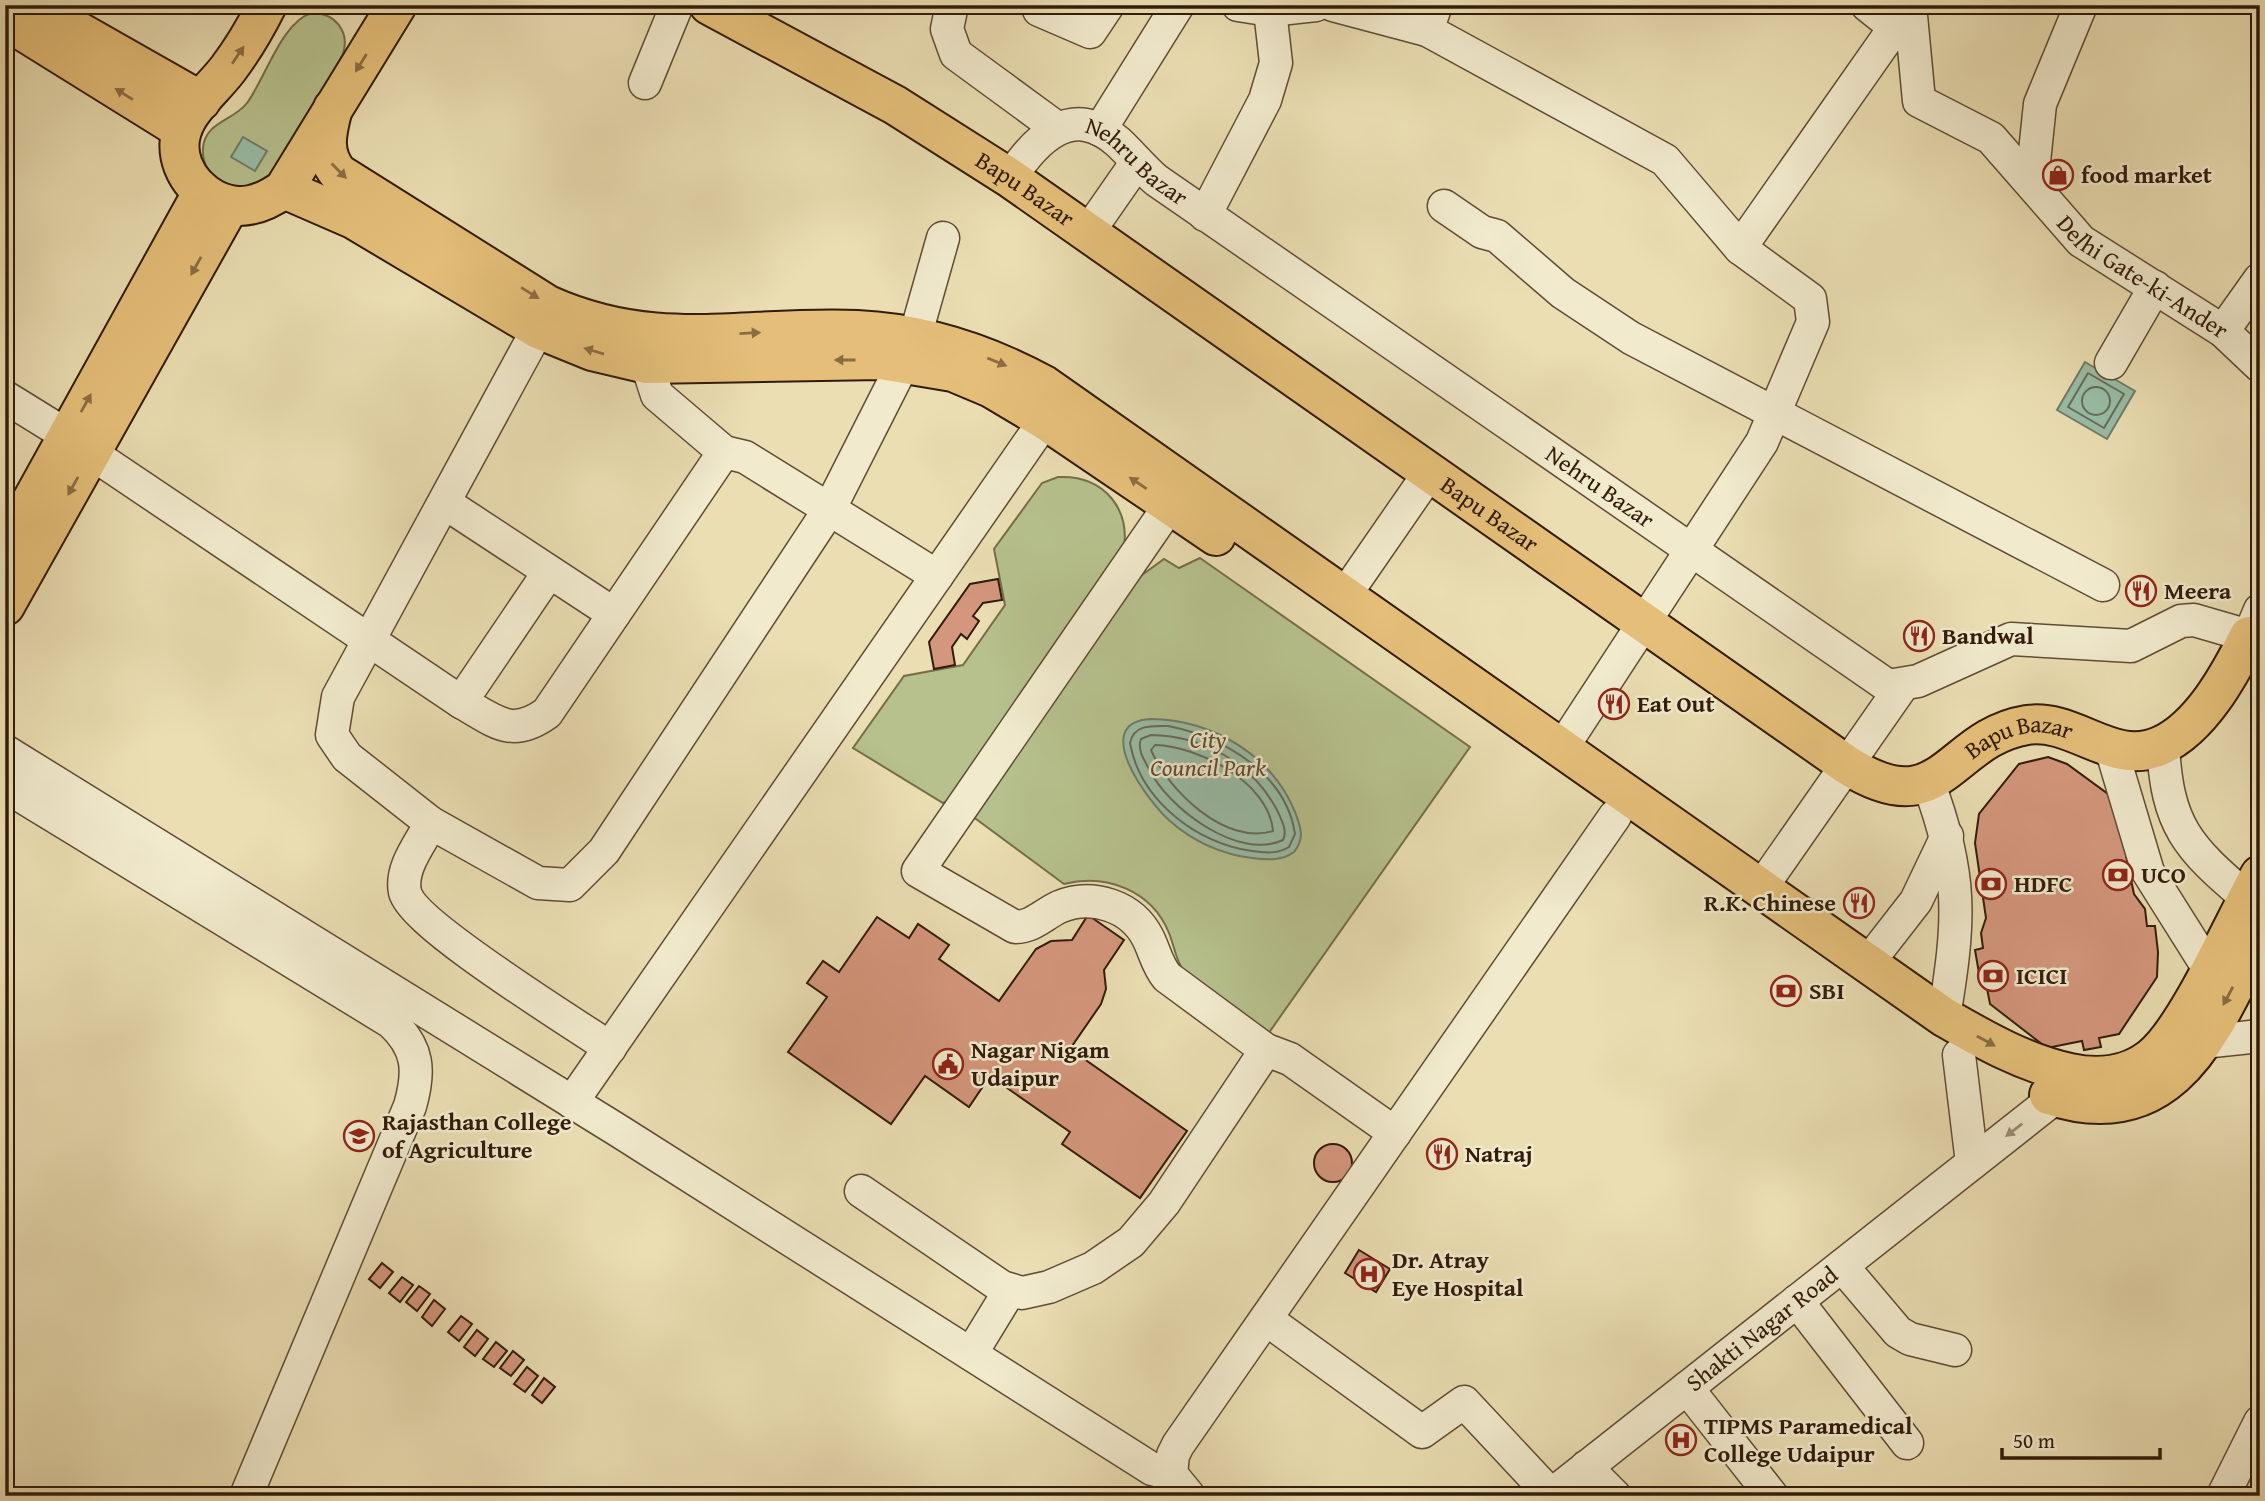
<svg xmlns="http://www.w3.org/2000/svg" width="2265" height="1501" viewBox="0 0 2265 1501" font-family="'Gentium Book Plus',serif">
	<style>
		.green { fill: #b6c18d; stroke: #746e4c; stroke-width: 2 }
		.water { fill: #99bda7; stroke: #707c68; stroke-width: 2 }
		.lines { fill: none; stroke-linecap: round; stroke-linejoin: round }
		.shore { stroke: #666c58; stroke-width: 2 }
		.building { fill: #d4967c; stroke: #321b0a; stroke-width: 2 }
		.minor-casing { stroke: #604c34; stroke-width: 35 }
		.major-casing { stroke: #321b0a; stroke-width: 42 }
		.highway-casing { stroke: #321b0a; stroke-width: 42 }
		.minor { stroke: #f1eacd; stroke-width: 32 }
		.major { stroke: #e5bf79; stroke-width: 38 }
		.highway { stroke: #e5bf79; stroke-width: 38 }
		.oneway { fill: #8c6d42 }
		.oneway2 { fill: #9b8d75 }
		.labels { text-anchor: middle; stroke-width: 5; stroke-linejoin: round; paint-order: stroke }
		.street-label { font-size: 24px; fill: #321b0a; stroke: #f1eacd }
		.poi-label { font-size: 24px; font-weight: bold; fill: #321b0a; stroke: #f1eacd; text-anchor: start }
		.park-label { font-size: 24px; font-style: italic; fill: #5a4d31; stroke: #f1eacd }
	</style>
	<rect width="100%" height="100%" fill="#eadeb2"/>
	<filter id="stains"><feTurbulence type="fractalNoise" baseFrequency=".00286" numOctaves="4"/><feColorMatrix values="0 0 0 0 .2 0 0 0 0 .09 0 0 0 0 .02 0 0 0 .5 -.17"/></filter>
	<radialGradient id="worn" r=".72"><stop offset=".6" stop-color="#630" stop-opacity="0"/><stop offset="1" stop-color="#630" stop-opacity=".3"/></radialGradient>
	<g class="green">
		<path d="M312,13C335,13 350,31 343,54L279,168L268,181L230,191C216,178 201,169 203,148C205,122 233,121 247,103C265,79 282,21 312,13Z"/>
		<path d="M1058,477C1105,475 1132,510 1123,554L956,797L943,803L853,748L904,676L963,665L1005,605L994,549L1042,483Z"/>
		<path d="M1200,558L1470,747L1268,1034L1186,974C1176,962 1175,948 1169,933C1152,891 1107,873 1064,884L972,816L1138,578L1164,559L1179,568Z"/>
	</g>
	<g class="water">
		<path d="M243,137L267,151L255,171L231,157Z"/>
		<path d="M2085,362L2135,391L2107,439L2057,410Z"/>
		<path d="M1151,719C1212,720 1271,754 1295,812C1301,828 1305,838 1294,852C1282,861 1267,860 1252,858C1223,855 1192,841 1170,821C1149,803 1088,722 1151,719Z"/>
	</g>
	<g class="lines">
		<g class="shore">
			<path d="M2088,373L2124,394L2104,428L2068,407Z"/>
			<circle cx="2096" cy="401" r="14"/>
			<path d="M1168,726C1223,737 1286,773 1295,834L1289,847C1278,854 1265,853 1252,851C1197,844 1140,800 1130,743C1134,724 1152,726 1168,726Z"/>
			<path d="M1151,735C1204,736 1252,763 1277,810C1281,819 1288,831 1283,840C1238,861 1168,808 1149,769C1144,760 1137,749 1141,739Z"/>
			<path d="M1155,745C1198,746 1269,782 1273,831C1225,846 1168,790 1151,750Z"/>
		</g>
	</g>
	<g class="building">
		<path d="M998,579L1002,600L983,603L973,616L979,621L967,639L961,634L952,647L955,665L934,669L929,642L970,584Z"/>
		<path d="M2048,757L2067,764L2108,794L2120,826L2134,894L2145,909L2147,926H2155L2158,952L2157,977L2119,1034L2099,1038L2101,1047L2084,1050L2082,1041L2047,1048L1990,1004L1985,978L1980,979L1975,950L1983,948L1981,933L1986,918L1975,843L1979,814L2019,764Z"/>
		<path d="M1088,915L1124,940L1104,970L1106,989L1101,1004L1070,1049L1187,1131L1140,1198L1062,1144L1070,1132L990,1076L969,1107L925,1076L891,1124L788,1052L827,997L807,983L823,961L839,972L877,917L909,938L918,924L949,945L939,959L999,1001L1036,949L1051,941L1072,940Z"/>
		<circle cx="1333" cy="1163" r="19"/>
		<path d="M1359,1250L1390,1269L1376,1292L1345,1273Z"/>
		<path d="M382,1263L393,1272L380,1288L369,1279Z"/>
		<path d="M402,1277L413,1285L400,1302L389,1293Z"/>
		<path d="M419,1286L430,1294L417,1311L406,1302Z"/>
		<path d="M434,1300L445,1309L432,1326L422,1317Z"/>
		<path d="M461,1316L472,1324L459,1341L448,1332Z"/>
		<path d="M477,1330L488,1339L475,1356L464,1347Z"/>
		<path d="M496,1342L507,1351L494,1367L483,1359Z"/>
		<path d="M513,1351L524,1360L511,1376L500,1368Z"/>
		<path d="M527,1367L538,1376L525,1392L514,1384Z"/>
		<path d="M544,1378L555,1387L542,1403L532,1395Z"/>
	</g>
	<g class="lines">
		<g class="minor-casing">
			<g id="minor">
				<path d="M952,5L947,29L956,54L1057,128"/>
				<path d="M1238,5L1270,10L1316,5"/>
				<path d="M1333,5L1427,30"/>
				<path d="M1436,5L1427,30L1665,160L1740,248L1895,27"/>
				<path d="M1867,5L1911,40"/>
				<path id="s1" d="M1910,5L1919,101L1991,138L2081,241L2223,331L2260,366"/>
				<path d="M1039,10L1090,32L1108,5"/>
				<path d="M645,83L677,5"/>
				<path d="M1100,130L1178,5"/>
				<path id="s2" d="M1010,178C1036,139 1072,101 1118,142C1131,154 1142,168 1156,180L1888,686L1918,681L2011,639L2131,646L2181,621L2194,620L2249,636L2260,610"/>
				<path d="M2032,181L2040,104L2081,5"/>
				<path d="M1444,206L1482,232L1497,236L1563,293L1631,338L2103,585"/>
				<path d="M1205,215L1265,100L1276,63L1270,10"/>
				<path d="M1089,231L1137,162"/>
				<path d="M538,329L338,697L332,735L347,757L431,823L538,883L570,885L604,851L829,510L904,362"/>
				<path d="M2223,331L2260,279"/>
				<path d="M915,337L943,238"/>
				<path d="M2111,363L2155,287"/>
				<path d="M647,364L657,395L724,452L745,457L937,576"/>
				<path d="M5,397L68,436"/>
				<path d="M91,453L461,702C495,721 511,739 547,713L724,452"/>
				<path d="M445,503L614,614"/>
				<path d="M1170,505L918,871L1015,927C1033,927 1044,914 1059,907C1092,893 1132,906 1148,938C1155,952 1157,965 1167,977L1266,1050L1290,1059L1395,1133"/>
				<path d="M1345,595L1430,472"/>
				<path d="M461,702L549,572"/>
				<path d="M2163,745C2167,826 2187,847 2247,898"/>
				<path d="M1562,748L1762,442L1813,322L1810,299L1740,248"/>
				<path d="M2111,748L2148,872L2209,969"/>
				<path d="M5,751L619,1131L1152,1469L1171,1474"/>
				<path d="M1928,782C1963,875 1960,920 1944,1017"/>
				<path d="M5,786L391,1022C419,1048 420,1071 410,1106L246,1496"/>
				<path d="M431,823C420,844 400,868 405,892C413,925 574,1023 610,1048"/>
				<path d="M1761,888L1902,686"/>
				<path d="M1867,964L1916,901L1947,836"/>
				<path d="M2203,1042L2260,1036"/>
				<path d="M1959,1055L1972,1163"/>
				<path d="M572,1102L1045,420"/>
				<path d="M861,1191L1002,1287L1022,1293L1049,1287L1093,1268L1131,1242L1164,1203L1266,1050"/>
				<path d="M1842,1266L1898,1332L1910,1339L1955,1350"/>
				<path d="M1797,1301L1907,1443"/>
				<path d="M1266,1319L1422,1432L1464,1402L1551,1495"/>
				<path d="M971,1354L1010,1290"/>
				<path d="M1687,1388L1772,1496"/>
				<path d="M1586,1467L1615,1496"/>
				<path d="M1189,1496L1171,1474L1173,1455L1178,1445L1615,816"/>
				<path id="s3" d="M1550,1496L2056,1097"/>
				<path d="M2223,1496L2260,1422"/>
			</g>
		</g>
		<g class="major-casing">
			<g id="major">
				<path d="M32,5L201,101"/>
				<path id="s4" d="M709,5L895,105L1010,178L1847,765C1943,826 1947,738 2027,725C2075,718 2112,767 2160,746C2201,728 2230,674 2249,636L2260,639"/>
				<path d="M5,20L182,130"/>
			</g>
		</g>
		<g class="highway-casing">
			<g id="highway">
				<path d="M267,5C256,27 243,49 228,69C215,86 197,101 187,119C169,150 185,184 215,200C240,212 262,205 284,189L397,5"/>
				<path d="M333,108C327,132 321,152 338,173L548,305C658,354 744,325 857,330C922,333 987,354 1044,385L1944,1017C1984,1040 2024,1063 2070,1073C2098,1079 2128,1076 2151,1058C2187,1030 2235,919 2260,875"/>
				<path d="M284,189L353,219L538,329L592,351L647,364L881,360L953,372L991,388L1045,420L1216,536"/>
				<path d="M5,549L202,193"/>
				<path d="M5,606L229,207"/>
				<path d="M2049,1095C2176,1137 2213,1026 2260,936"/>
			</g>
		</g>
		<use href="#minor" class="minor"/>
		<use href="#major" class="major"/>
		<use href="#highway" class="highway"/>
	</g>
	<defs><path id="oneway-solid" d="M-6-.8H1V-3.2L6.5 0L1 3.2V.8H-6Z" transform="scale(1.75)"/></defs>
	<g class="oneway">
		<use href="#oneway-solid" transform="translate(238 55) rotate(-56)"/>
		<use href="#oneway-solid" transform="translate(361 63) rotate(122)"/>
		<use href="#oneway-solid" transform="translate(124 94) rotate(-148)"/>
		<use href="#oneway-solid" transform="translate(339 171) rotate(45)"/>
		<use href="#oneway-solid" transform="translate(196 266) rotate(119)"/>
		<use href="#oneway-solid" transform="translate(530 293) rotate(32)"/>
		<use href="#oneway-solid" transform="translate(750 333) rotate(-3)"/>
		<use href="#oneway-solid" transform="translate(594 351) rotate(-163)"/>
		<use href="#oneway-solid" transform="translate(845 360) rotate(180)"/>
		<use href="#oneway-solid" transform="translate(997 362) rotate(22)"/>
		<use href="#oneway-solid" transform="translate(86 403) rotate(-61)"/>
		<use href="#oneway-solid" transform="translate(1138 483) rotate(-146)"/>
		<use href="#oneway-solid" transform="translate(73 486) rotate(119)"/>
		<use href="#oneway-solid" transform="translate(2228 996) rotate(118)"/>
		<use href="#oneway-solid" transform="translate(1986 1041) rotate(29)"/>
	</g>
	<use class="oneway2" href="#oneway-solid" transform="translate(2014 1130) rotate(142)"/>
	<defs>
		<g id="shop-ring" transform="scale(1.575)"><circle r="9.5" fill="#f1eacd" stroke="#8f2418" stroke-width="1.5"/><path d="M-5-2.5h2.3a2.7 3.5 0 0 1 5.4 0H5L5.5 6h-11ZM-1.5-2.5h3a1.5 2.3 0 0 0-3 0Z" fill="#8f2418"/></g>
		<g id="restaurant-ring" transform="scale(1.575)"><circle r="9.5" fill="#f1eacd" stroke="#8f2418" stroke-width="1.5"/><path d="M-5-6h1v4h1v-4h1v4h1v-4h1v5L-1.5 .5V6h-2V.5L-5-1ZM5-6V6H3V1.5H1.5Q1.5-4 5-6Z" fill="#8f2418"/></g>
		<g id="bank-ring" transform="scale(1.575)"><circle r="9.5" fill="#f1eacd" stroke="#8f2418" stroke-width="1.5"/><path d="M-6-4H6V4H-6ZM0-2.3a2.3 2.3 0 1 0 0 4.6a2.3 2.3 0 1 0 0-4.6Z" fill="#8f2418"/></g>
		<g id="civic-ring" transform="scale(1.575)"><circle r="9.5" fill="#f1eacd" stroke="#8f2418" stroke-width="1.5"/><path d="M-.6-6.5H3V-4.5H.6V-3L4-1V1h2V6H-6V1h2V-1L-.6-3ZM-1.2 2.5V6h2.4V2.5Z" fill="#8f2418"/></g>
		<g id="university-ring" transform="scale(1.575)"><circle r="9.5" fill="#f1eacd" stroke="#8f2418" stroke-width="1.5"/><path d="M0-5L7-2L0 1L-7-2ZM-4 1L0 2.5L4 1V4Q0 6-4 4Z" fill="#8f2418"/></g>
		<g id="hospital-ring" transform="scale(1.575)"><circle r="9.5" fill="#f1eacd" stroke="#8f2418" stroke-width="1.5"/><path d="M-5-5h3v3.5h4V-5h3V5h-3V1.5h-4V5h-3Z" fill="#8f2418"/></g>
	</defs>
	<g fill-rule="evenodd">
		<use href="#shop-ring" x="2058" y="175"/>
		<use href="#restaurant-ring" x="2141" y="591"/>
		<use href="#restaurant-ring" x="1919" y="636"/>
		<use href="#restaurant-ring" x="1614" y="704"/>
		<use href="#bank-ring" x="2118" y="875"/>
		<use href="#bank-ring" x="1991" y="884"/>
		<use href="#restaurant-ring" x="1859" y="903"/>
		<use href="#bank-ring" x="1993" y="976"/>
		<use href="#bank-ring" x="1786" y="991"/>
		<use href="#civic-ring" x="948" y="1064"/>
		<use href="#university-ring" x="359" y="1136"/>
		<use href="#restaurant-ring" x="1442" y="1154"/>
		<use href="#hospital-ring" x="1369" y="1274"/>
		<use href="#hospital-ring" x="1681" y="1440"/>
	</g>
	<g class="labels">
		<g class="street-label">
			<text dy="8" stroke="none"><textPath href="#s2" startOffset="161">Nehru Bazar</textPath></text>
			<text dy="8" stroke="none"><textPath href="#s4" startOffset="366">Bapu Bazar</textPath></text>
			<text dy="8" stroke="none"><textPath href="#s1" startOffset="385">Delhi Gate-ki-Ander</textPath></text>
			<text dy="8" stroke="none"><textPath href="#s2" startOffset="728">Nehru Bazar</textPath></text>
			<text dy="8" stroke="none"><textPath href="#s4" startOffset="933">Bapu Bazar</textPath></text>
			<text dy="8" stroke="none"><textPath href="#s4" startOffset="1561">Bapu Bazar</textPath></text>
			<text dy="8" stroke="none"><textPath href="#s3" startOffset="270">Shakti Nagar Road</textPath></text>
		</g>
		<g class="poi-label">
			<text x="2081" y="183">food market</text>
			<text x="2164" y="599">Meera</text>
			<text x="1942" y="644">Bandwal</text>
			<text x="1637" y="712">Eat Out</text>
			<text x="2141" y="883">UCO</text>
			<text x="2014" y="892">HDFC</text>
			<text x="1836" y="911" text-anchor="end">R.K. Chinese</text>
			<text x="2016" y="984">ICICI</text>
			<text x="1809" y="999">SBI</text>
			<text x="971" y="1058">Nagar Nigam<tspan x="971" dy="28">Udaipur</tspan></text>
			<text x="382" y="1130">Rajasthan College<tspan x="382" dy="28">of Agriculture</tspan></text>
			<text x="1465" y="1162">Natraj</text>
			<text x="1392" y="1268">Dr. Atray<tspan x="1392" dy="28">Eye Hospital</tspan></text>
			<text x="1704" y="1434">TIPMS Paramedical<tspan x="1704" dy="28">College Udaipur</tspan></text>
		</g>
		<g class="park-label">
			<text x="1208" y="748">City<tspan x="1208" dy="28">Council Park</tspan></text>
		</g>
	</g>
	<rect width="2265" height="1501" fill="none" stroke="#eadeb2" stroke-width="28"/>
	<rect x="7" y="7" width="2251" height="1487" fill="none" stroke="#321b0a" stroke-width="3.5"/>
	<rect x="14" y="14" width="2237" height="1473" fill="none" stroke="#321b0a" stroke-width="2"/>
	<path d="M2002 1448v10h158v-10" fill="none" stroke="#321b0a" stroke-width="3.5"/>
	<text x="2013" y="1448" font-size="21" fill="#321b0a" stroke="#f1eacd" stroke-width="5" paint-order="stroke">50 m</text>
	<rect width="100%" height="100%" filter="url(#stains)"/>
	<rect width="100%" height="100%" fill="url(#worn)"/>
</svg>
